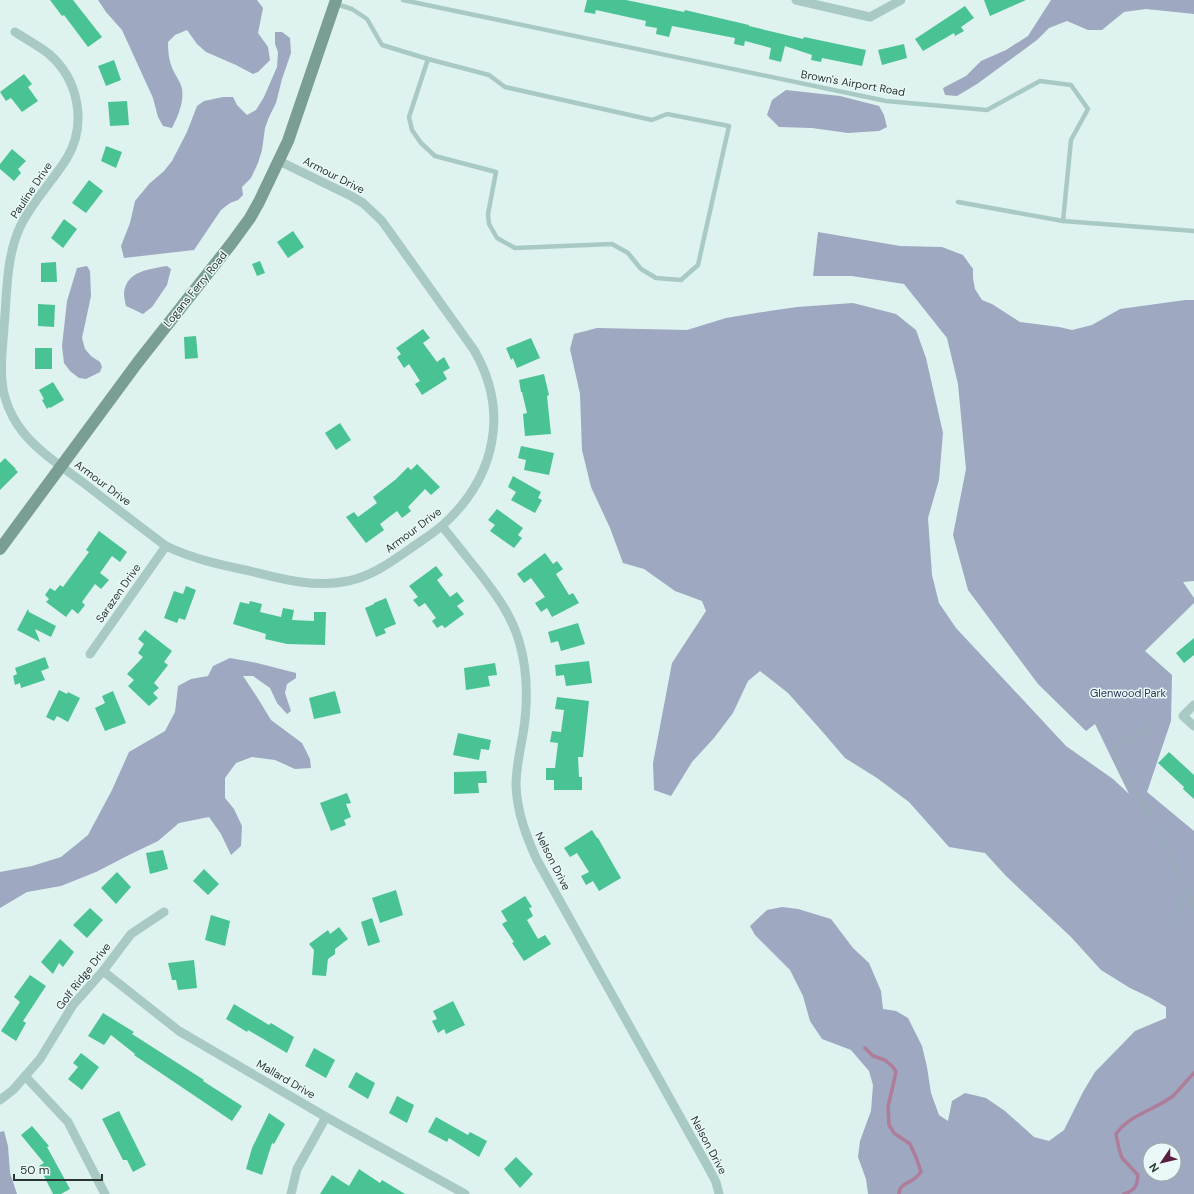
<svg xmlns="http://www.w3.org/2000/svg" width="1194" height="1194" viewBox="0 0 1194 1194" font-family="'DM Sans',sans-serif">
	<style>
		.green { fill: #9ea8c1; fill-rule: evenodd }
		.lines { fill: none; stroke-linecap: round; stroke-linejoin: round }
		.stream { stroke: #ae7d9a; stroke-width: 3.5 }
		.building { fill: #4ac394 }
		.path { stroke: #94b6af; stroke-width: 2; stroke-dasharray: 2 2; stroke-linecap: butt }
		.lane { stroke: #a9cac4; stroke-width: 4.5 }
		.street { stroke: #a9cac4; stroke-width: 9 }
		.secondary { stroke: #7b9e94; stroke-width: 12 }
		.labels { text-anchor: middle; stroke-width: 3; stroke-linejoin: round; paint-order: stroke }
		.street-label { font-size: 11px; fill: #293733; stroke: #eaf9f8 }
		.park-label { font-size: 11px; fill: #2d3855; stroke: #eaf9f8 }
	</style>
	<rect width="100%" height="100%" fill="#def2f0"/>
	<g class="green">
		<path d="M98,0H257L263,8L258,33L268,47L270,60L258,72L253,74L236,65L206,52L197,44L187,30L175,35L168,42C168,52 169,61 173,70C176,76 181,83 182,89C184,103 178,116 172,128L163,126L158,117L153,98L122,30L106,12Z"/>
		<path d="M1051,0H1194V14L1146,9L1124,12L1102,30H1088L1067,21L1049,28L1037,40L977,84L957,96L945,95L943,88L966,76L981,61L1006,50L1028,36Z"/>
		<path d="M275,32H282L290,38L291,53L282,79L276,103L269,117L265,128L262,150L258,163L251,178L242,187L243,195L238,200L230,203L221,210L194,250L124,258L121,246L130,223L135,201L149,184L164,171L172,161L187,132L197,106L204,101L223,97H233L237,105L247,115L256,110L264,97L277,67L278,52L275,44Z"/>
		<path d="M786,90L840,96L879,106L884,115L887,127L879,131L848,133L812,128L779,127L767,115L772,100Z"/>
		<path d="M818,232L900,246L942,247L963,255L973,269V278L975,289L982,300L992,304L1020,322L1059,327L1072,330L1092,325L1120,309L1185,300H1194V581L1183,582L1194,598V603L1145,651L1172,675L1171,721L1147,792L1194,831V1194H868L866,1179L858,1157L860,1141L871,1111L873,1085L869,1071L851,1050L822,1039L810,1021L803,996L790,970L755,935L750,926L767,910L782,907L798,909L831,919L853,948L869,963L881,991L883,1009L896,1011L908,1018L922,1046L927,1067L931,1093L939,1115L948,1121L952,1101L965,1093L986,1098L1005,1111L1034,1137L1049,1141L1064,1130L1083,1092L1095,1072L1135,1031L1166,1018V1007L1149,997L1130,988L1101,970L1071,937L1006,876L985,853L949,847L909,802L877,778L845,758L821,730L788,693L760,671L748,681L733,713L714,738L692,762L671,796L654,790L653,763L672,663L706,611L702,601L675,591L644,569L623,563L610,528L591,487L582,450L580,394L570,349L574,334L597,328L687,330L726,318L769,311L797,307L853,303L896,314L916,330L926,358L943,433L939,480L928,518L932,575L939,603L956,628L1066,746L1113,779L1129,794L1095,724L1086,731L1038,684L968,590L953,535L966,469L958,384L947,338L904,284L852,276H813ZM1150,1150H1174V1174H1150Z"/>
		<path d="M87,266L90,271L91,296L82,338L85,349L91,356L100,362L102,367L100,372L86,379L79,378L70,371L64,363L62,346L67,301L77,268Z"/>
		<path d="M167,266L171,269L167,285L152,307L143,314L126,306C125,302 124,297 124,293C126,271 150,269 167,266Z"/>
		<path d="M230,658L257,663L296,673V678L287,684L285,693L291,711L287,714L277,703L270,688L253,676H243L257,697L271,720L302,743L310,759L311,768L295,769L275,760L252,757L236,763L225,778V798L234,809L242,826L241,846L231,855L221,834L209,817L179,823L158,841L129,855L96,872L61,886L27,892L0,908V872L32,866L61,857L88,835L112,790L129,752L165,731L175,712L178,686L191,679L208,676L213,666Z"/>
		<path d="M4,1131L8,1146L10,1173L17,1194H0V1132Z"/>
	</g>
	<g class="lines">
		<g class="stream">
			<path d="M865,1048L873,1056L885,1060L893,1067L896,1072L888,1107L889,1125L894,1133L910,1144L916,1157L921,1172C919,1174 917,1177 914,1179C908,1184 899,1184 899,1194"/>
			<path d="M1124,1194C1135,1190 1137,1187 1138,1175L1122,1158L1119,1149L1116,1134C1130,1114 1155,1110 1173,1096C1180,1089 1187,1080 1194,1073"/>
		</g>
	</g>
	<g class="building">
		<path d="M50,0H73L102,37L88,47L64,15L62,16Z"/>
		<path d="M587,0H626L684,12L685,10L749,25V26L803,39L804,37L866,50L862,66L822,58L821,62L811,60L812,55L785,46L781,62L769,59L771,48L745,41L744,46L734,44L735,38L672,26L669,37L656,34L657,28L645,26L646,21L596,10L595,14L584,12Z"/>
		<path d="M984,0H1026L990,16Z"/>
		<path d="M965,6L974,18L961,27L964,31L955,36L954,33L923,51L915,39Z"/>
		<path d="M904,44L907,58L882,65L878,50Z"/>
		<path d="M114,60L121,80L106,86L98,66Z"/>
		<path d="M24,74L32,84L28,87L38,101L22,112L11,98L6,101L0,92Z"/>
		<path d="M127,101L129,125L110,126L108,102Z"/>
		<path d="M106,146L122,152L116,168L101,161Z"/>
		<path d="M12,149L26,161L18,169L21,173L14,181L0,169V164Z"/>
		<path d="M89,180L103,191L86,213L72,203Z"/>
		<path d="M64,219L77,229L63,248L51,238Z"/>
		<path d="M293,231L304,247L288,258L277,242Z"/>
		<path d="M260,261L265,273L257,276L252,264Z"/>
		<path d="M56,262L57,282H41V263Z"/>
		<path d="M38,304L55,305L54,327L38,326Z"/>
		<path d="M423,329L430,338L423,343L437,362L444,357L450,368L443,372L447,379L422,395L415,384L420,381L409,364L404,368L397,357L401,354L396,348Z"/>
		<path d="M196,336L198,358L185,359L184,337Z"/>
		<path d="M531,338L540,358L517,368L513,358L511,360L506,348Z"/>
		<rect x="35" y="348" width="17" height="21"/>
		<path d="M544,374L549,395L547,396L551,434L525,436L523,414L527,413L522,392H521L519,380Z"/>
		<path d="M53,382L64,400L50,408L49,407L47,409L42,400L44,399L39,390Z"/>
		<path d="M340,423L351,440L336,450L325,433Z"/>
		<path d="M521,446L554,453L549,475L524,470L526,460L518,458Z"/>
		<path d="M5,458L16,469H15L18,472L0,490V463Z"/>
		<path d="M417,464L440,487L431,495L425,489L408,507L411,511L402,518L397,511L380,524L384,530L366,543L346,517L354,512L358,517L377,503L373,497L395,480L408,467L411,470Z"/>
		<path d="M513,476L541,492L538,498L542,500L535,513L511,500L516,492L508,487Z"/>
		<path d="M497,509L523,528L518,535L522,538L514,548L490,531L495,525L488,520Z"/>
		<path d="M99,531L127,552L120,562L112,556L100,573L109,580L101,589L95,584L82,602L85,605L78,614L72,609L66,617L46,602L49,599L45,595L50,588L55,591L60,585L63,587L89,552L86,550Z"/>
		<path d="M545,553L553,564L557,561L563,569L556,574L569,595L573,593L579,603L552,617L547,608L541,612L535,603L545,597L531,578L524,583L517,574Z"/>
		<path d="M436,566L443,575L437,580L450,597L457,592L464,601L457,606L464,614L445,628L442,625L437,628L432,621L436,618L425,603L419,607L413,600L418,597L409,586Z"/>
		<path d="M186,586L196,590L185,620L179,618L177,623L164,618L174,591L183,594Z"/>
		<path d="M386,598L396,624L384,629L386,633L376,637L365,608L374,604V603Z"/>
		<path d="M250,601L262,604L260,612L281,617L283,608L294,610L292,620L314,621V612H326L325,645L287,644L265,639L266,634L233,624L240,602L249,604Z"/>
		<path d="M28,609L29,612L56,626L51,637L35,629L40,642L17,630Z"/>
		<path d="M578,623L585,644L561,651L558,641L551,643L548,632Z"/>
		<path d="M145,630L172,651L164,662L168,665L154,683L159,688L153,693L158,698L149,706L128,686L134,680L127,674L143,657L138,653L144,644L138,639Z"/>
		<path d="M1194,638V655L1184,663L1176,653Z"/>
		<path d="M45,657L49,668L41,671L45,680L21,688L20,683L15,685L13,676L17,674L15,668Z"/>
		<path d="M589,661L592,683L566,686L564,675L556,676L555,665Z"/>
		<path d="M495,663L497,675L488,676L490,686L466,690L464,668Z"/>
		<path d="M59,690L67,694L68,692L80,698L68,722L57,716L54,721L46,717Z"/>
		<path d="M113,691L126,723L105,731L95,708L105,703L102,696Z"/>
		<path d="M335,691L341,713L314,719L309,698Z"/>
		<path d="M557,697L589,701L583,757H578L579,777H582V790H554V780H546V768H555L558,743L550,742L552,731L561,732L564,710L555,709Z"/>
		<path d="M458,733L491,740L489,750L481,749L479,760L453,755Z"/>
		<path d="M1169,752L1194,775V799L1183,789L1184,787L1158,763Z"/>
		<path d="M486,771L487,783H478L479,793L454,794V772Z"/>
		<path d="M347,793L351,803L346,804L351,817L344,820L346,825L331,831L320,803Z"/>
		<path d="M592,830L597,838H598L621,878L599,891L593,881L586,885L581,876L589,872L577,853L570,857L564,848Z"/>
		<path d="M163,850L168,869L150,874L146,853Z"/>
		<path d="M204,869L219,884L208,895L193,881Z"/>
		<path d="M117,872L131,887L116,904L101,888Z"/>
		<path d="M396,890L403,915L380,923L372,898Z"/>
		<path d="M525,896L532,907L529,908L533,916L527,920L538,939L545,935L551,944L524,961L512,943L514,942L502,924L507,921L501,911Z"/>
		<path d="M90,908L103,920L87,938L73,925Z"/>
		<path d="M211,915L230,921L225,946L205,940Z"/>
		<path d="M372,918L380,942L368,946L361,922Z"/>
		<path d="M339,927L348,939L335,949V954L328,959L326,976L312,975L314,950L309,944L328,930L330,934Z"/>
		<path d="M60,939L74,952L63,967L59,963L53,974L41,962Z"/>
		<path d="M194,960L197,988L178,990L176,980H172L168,963Z"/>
		<path d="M30,975L46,986L23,1021L26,1023L16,1041L1,1031L20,1002L14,997Z"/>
		<path d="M453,1001L465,1025L446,1034L444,1029L438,1033L432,1021L437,1019L433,1011Z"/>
		<path d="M234,1004L269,1025L271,1023L294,1037L287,1053L248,1030L247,1032L226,1019Z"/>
		<path d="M103,1013L134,1032L132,1034L204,1080L203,1081L242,1106L232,1121L134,1055L135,1054L111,1035L104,1045L88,1036Z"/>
		<path d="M314,1048L335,1060L326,1078L305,1066Z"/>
		<path d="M81,1053L99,1067L82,1090L68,1079L78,1067L73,1063Z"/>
		<path d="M356,1072L375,1083L368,1099L348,1087Z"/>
		<path d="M397,1096L414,1105L407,1123L389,1113Z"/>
		<path d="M119,1111L146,1165L133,1172L127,1160H123L102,1119Z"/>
		<path d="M269,1113L285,1124L274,1144L272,1143L262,1175L246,1169L252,1148Z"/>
		<path d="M436,1117L468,1135L470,1132L487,1141L479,1157L449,1138L447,1142L428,1132Z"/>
		<path d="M32,1126L49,1146L47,1147L70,1189L61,1194H53L39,1166L44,1163L21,1135Z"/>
		<path d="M516,1157L533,1174L520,1188L504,1169Z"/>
		<path d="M359,1169L380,1183L382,1180L405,1194H320L332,1175L349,1186Z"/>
	</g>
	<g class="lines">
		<g class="path">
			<path d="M1156,717L1134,739L1113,749L1130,785L1161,834L1176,870L1194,908"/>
			<path d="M1175,933L1184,888"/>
		</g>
		<g class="lane">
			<path d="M403,0L886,101L987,110L1040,81L1071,85L1088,109L1071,140L1063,221L1194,231"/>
			<path d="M336,4L352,9L367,19L382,45L428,59L489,75L505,87L652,120L667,114L729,126L698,265L681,280L656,278L641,269L628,253L612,244L515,248L497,238L489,224L488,214L496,172L435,156L421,143L412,130L409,117L428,59"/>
			<path d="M958,202L1063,221"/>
		</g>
		<g class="street">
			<path d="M796,0L870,17L901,0"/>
			<path d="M15,32C26,39 39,46 49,54C79,80 87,124 67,158C52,182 32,202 20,227C6,257 7,294 4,327C3,345 0,363 2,381C3,393 7,406 13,417C28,446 60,465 85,484C112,505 139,526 166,546C193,559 221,565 250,571C282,579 315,588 348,581C373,576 394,560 414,546C424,539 435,532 444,524C495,477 510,412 474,350L382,221L363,203L351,196L279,161"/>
			<path d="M442,526C454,541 466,556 478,571C495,593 511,614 519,641C528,671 528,703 523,734C520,751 516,768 516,785C517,812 526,836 537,860L708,1167L716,1182L719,1194"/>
			<path d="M90,654L166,546"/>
			<path d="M1194,705L1183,716L1194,726"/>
			<path d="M103,971L179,1031L326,1117L465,1194"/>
			<path d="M25,1076L68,1122L105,1194"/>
			<path d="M0,1100L13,1090L40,1059L73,1005L103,971L131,934L164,912"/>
			<path d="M291,1194L297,1169L326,1117"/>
		</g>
		<path class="secondary" d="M0,549L138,362L231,244L250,218L259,202L288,141L336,0"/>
	</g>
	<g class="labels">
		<g class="street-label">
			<text transform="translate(853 83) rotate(10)" y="4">Brown's Airport Road</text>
			<text transform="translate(334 175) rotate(27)" y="4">Armour Drive</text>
			<text transform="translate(31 190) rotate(-56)" y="4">Pauline Drive</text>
			<text transform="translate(195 289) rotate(-51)" y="4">Logans Ferry Road</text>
			<text transform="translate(103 483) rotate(37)" y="4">Armour Drive</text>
			<text transform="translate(413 530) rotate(-37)" y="4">Armour Drive</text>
			<text transform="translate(118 593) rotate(-55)" y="4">Sarazen Drive</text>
			<text transform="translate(553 861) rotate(63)" y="4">Nelson Drive</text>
			<text transform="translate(83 976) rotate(-52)" y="4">Golf Ridge Drive</text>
			<text transform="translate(286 1079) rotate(30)" y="4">Mallard Drive</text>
			<text transform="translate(709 1145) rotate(62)" y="4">Nelson Drive</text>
		</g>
		<g class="park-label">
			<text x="1128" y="697">Glenwood Park</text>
		</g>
	</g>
	<g transform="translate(1162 1162) rotate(235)"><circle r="19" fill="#eaf9f8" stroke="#9daba9"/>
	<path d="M0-3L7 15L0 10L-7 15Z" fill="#581f40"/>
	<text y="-6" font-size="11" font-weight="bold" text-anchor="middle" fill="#293733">N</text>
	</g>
	<path d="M14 1174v6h88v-6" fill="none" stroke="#293733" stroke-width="2"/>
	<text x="20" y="1174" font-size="12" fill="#293733" stroke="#eaf9f8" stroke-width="3" paint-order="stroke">50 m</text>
</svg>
